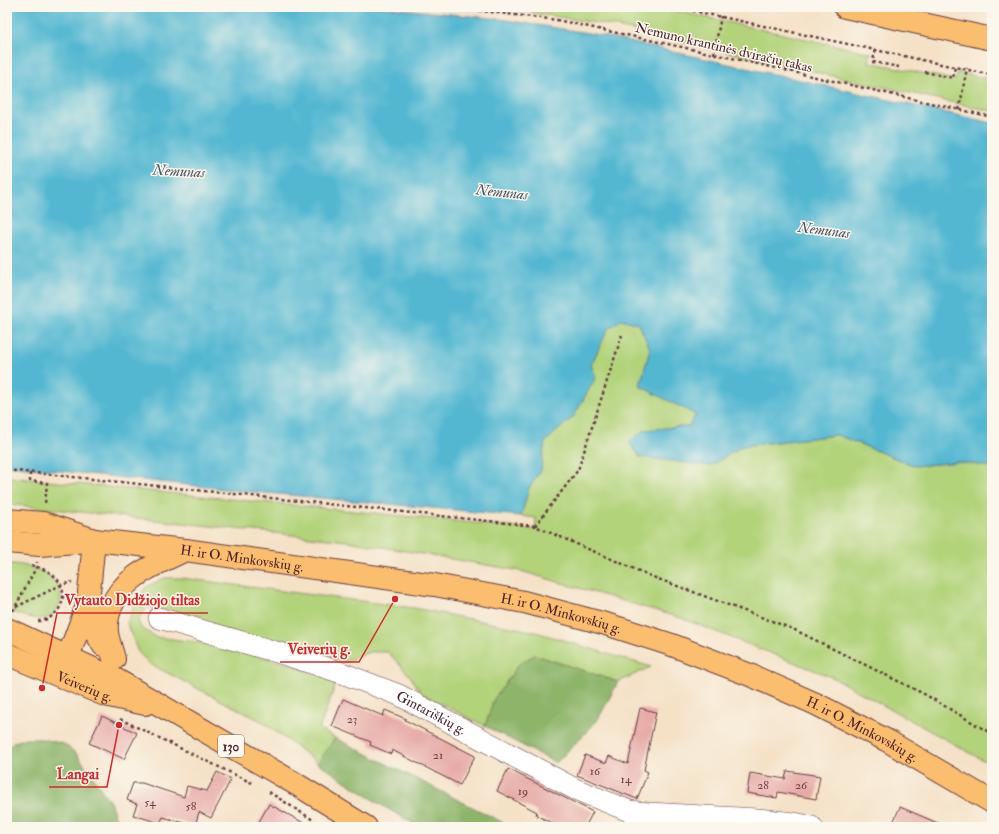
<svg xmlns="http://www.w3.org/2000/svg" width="999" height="834" viewBox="0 0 999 834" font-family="'IM FELL Double Pica',serif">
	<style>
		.green { fill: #b2d37a; stroke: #7e7952 }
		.forest { fill: #8db56a; stroke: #6c6a4a }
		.water { fill: #52b7d1; stroke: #4e6b7e }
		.building { fill: #e7aba7 }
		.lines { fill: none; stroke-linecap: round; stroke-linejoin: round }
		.minor-casing { stroke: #643c42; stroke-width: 22 }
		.major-casing { stroke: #643c42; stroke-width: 24 }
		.path { stroke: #643c42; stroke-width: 2.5; stroke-dasharray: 3 3; stroke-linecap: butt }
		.minor { stroke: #fff; stroke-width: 21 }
		.major { stroke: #fbbd6e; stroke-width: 22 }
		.labels { text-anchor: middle; stroke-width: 3; stroke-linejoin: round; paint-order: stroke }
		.number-label { font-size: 12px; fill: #71424a }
		.shield { fill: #fbf7ec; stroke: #7f6065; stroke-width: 1 }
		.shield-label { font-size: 13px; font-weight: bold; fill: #4a1f2b }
		.street-label { font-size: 14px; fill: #4a1f2b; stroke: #fbf7ec }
		.water-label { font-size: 15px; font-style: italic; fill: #4d5465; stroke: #fbf7ec }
		.leader { fill: none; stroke: #d62828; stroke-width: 1.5 }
		.callout-dot { fill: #d62828; stroke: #fbf7ec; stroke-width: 1.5 }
		.callout-label { font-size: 15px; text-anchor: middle; font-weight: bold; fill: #d62828; stroke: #fbf7ec; stroke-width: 3; stroke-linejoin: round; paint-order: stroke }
	</style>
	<rect width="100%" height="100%" fill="#fbf7ec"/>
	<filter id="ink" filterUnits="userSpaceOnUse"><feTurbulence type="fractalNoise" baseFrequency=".025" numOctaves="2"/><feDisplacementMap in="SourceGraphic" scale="8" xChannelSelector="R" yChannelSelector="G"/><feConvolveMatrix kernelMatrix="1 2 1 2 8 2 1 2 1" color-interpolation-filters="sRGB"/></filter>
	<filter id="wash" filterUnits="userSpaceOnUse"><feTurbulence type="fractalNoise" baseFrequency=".012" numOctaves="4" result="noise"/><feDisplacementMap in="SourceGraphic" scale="16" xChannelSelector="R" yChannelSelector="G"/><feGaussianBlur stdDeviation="0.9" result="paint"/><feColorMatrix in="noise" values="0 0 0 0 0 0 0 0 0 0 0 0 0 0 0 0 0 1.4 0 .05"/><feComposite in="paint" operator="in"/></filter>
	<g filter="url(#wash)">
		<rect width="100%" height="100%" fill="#f4e1c6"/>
		<g class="green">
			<path d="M495,7H657L871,53L869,62L955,80L958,72L992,80V111L842,78L609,25Z"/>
			<path d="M622,319L639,324L650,349L640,386L696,414L689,426L645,430L710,466L742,446L837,435L915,466L958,462L992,467V765L834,678L681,618L521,571L347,541L7,504V477L535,529L536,518L521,516L529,488L541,470L544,442L574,416L591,365L608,329Z"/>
			<path d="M7,564C13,564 20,564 26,566C42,569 66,582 60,602C58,608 53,616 46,618C34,621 18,614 7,610Z"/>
			<path d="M164,578H181L414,608L536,632L651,667L618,682L535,655L520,663L494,699L485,726L422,694L410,676L388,652H369L346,662L156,612L148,606L138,620L141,628L156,637L220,645L338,678L319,729L335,738L318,763L263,722L150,664L138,652L127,624L134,605L146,587Z"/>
		</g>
		<g class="forest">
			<path d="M535,655L618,682L597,721L556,763L485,726L494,699L520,663Z"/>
			<path d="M335,738L512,827H419L378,803L318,763Z"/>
			<path d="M26,739H43L64,744L77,754L110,802L119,827H7V748L13,742Z"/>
		</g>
		<path class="water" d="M7,7H381L500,19L594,34L992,123V467L958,462L915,466L837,435L742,446L710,466L640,457L629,442L645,430L689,426L696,415L640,386L650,349L639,324L622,319L608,329L591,365L596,377L574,416L545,442L541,470L529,488L521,516L233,490L7,465Z"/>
		<g id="blocks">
			<g class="building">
				<path d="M343,699L383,716L385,710L406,719L405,720L475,756L460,785L392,750L391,754L370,745L371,742L332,726Z"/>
				<path d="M640,708L656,712L644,770L648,772L637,799L577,775L585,755L606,763L609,756L628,764Z"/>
				<path d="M102,716L137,733L124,759L89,743Z"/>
				<path d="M508,769L593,812L585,827H560L536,815L537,812L497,791Z"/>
				<path d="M787,771L820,776L816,799L778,792L777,798L747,793L750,773L785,779Z"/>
				<path d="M217,772L231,779L211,818L199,812L195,826L163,817L160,823L133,815L137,804L127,800L133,783H142L184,797L187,786L207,791Z"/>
				<path d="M269,804L311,827H256Z"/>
				<path d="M900,807L947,827H891Z"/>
			</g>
		</g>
	</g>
	<g filter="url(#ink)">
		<use href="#blocks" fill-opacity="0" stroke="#643c42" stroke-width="1"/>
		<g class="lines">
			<g class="minor-casing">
				<g id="minor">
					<path id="s1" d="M159,618L280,653L342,673L399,695L575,789L629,811L648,813L757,819L794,823L812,827"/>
				</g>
			</g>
			<g class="major-casing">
				<g id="major">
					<path d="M845,7L992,39"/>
					<path id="s2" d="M7,520L43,523L94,540L185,550L435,585L524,602L606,624L672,645L750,675L816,704L886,740L992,802"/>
					<path d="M7,542L40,545L87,541"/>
					<path d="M88,603L96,633L103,645"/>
					<path d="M7,629L115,679L296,784L366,827"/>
					<path id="s3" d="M7,654L105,695L145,704"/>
					<path d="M68,657L88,603L94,540"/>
					<path d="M114,659C112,650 108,641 107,632C106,623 108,615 111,607C124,575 156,565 185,550"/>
				</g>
			</g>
			<g class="path">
				<path d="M449,7L557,20L714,54L992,117"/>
				<path d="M675,7L992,75"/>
				<path d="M875,50L873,62L899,67"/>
				<path d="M714,54L721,16"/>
				<path d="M925,72L953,78L955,66"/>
				<path d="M959,110L967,68"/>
				<path d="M7,470L535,526L653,577L793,629L926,695L992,734"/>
				<path d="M30,473V481L47,483L45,504"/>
				<path d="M535,526L578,470L622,335"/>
				<path d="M31,565C41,568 50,571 56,578C72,594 59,621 37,621"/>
				<path d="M137,601L145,608"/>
				<path d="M16,607L61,585L72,582"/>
				<path d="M13,611L37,566V562"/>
				<path d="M120,719L252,783"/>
				<path d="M269,792L324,827"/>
			</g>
			<use href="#minor" class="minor"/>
			<use href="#major" class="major"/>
		</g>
	</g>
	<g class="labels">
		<g class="number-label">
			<text x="352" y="723">23</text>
			<text x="438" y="759">21</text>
			<text x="595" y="775">16</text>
			<text x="626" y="783">14</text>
			<text x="763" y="789">28</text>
			<text x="801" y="789">26</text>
			<text x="523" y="795">19</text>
			<text x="150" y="806">54</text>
			<text x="191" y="810">58</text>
		</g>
		<rect class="shield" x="218" y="735" width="26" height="22" rx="3"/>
		<g class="shield-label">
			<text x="231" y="751">130</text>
		</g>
		<g class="street-label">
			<text transform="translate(724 47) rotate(13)" y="5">Nemuno krantinės dviračių takas</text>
			<text dy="5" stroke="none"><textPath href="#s2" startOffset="239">H. ir O. Minkovskių g.</textPath></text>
			<text dy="5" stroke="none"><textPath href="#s2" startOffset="563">H. ir O. Minkovskių g.</textPath></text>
			<text dy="5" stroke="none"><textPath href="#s3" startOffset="84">Veiverių g.</textPath></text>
			<text dy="5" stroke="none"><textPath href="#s1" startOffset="289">Gintariškių g.</textPath></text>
			<text dy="5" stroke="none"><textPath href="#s2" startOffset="887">H. ir O. Minkovskių g.</textPath></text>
		</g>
		<g class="water-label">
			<text transform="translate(179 171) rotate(3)" y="5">Nemunas</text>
			<text transform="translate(502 192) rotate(6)" y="5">Nemunas</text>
			<text transform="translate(824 230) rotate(7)" y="5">Nemunas</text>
		</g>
	</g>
	<path class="leader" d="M42 688L57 613H208M395 599L359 662H280M119 725L107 787H49"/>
	<g class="callout-dot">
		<circle cx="42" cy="688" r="4"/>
		<circle cx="395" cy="599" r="4"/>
		<circle cx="119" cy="725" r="4"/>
	</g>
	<g class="callout-label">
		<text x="132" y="605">Vytauto Didžiojo tiltas</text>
		<text x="319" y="654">Veiverių g.</text>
		<text x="78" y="779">Langai</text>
	</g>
	<rect width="999" height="834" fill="none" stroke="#fbf7ec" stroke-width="24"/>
</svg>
